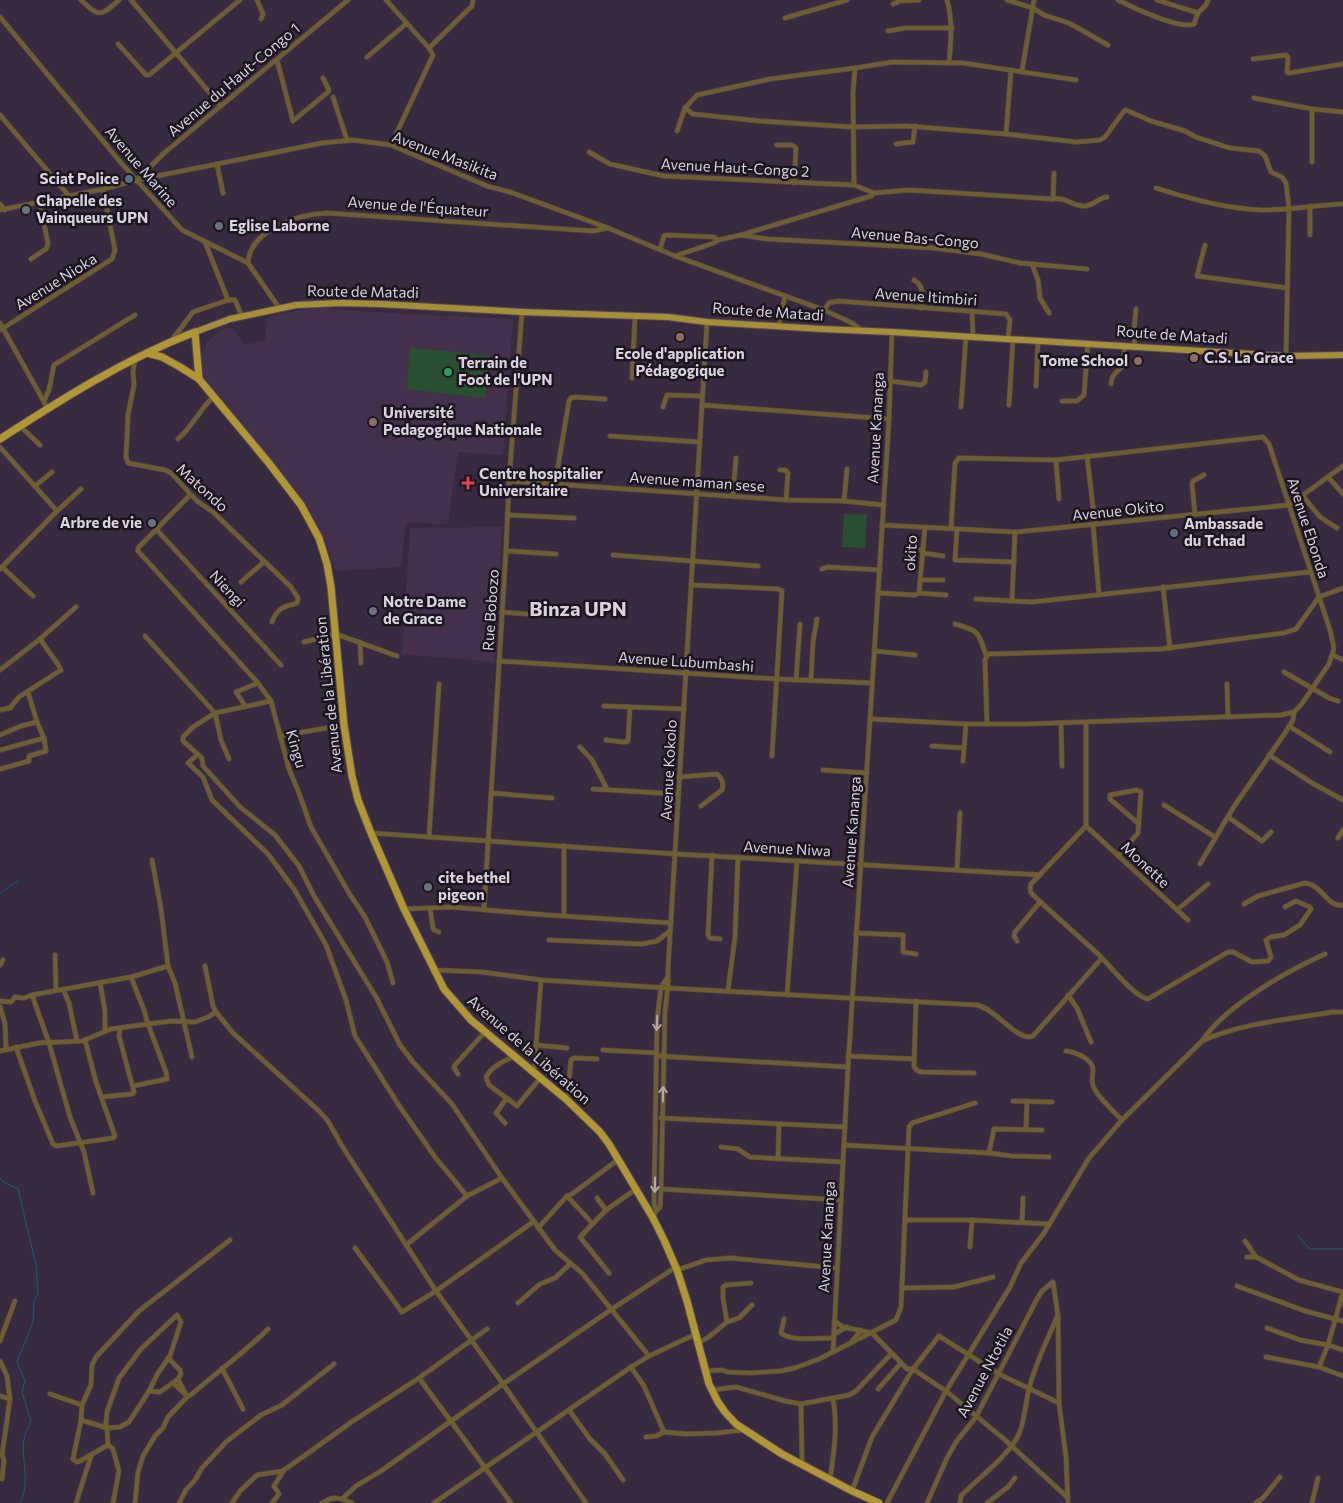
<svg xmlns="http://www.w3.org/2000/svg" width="1343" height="1503" viewBox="0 0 1343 1503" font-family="Commissioner,sans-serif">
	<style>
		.built { fill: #43314c }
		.green { fill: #285030 }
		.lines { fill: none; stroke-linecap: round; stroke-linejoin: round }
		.stream { stroke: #115f78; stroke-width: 1 }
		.minor-casing { stroke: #55485c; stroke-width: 5.5 }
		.primary-casing { stroke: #55485c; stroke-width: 8 }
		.trunk-casing { stroke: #55485c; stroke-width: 9 }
		.minor { stroke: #6e602d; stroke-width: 4 }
		.primary { stroke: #a58e37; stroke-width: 6 }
		.trunk { stroke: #b09734; stroke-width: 7 }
		.oneway { stroke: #b5aaa1 }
		.service-dot { fill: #5c6f8a; stroke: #1b151f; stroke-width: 2 }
		.worship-dot { fill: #6b7280; stroke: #1b151f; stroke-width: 2 }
		.education-dot { fill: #8d6e63; stroke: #1b151f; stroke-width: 2 }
		.leisure-dot { fill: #2e9e5b; stroke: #1b151f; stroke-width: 2 }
		.health-dot { fill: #e0444e; stroke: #1b151f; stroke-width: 2 }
		.labels { text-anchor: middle; stroke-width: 5; stroke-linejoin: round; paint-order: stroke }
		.street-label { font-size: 15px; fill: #dbd2e0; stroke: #1b151f }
		.poi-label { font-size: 15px; font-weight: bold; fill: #dbd2e0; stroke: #1b151f; text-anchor: start }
		.district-label { font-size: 20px; font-weight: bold; fill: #dbd2e0; stroke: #1b151f }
	</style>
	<rect width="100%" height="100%" fill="#382a3f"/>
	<g class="built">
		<path d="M322,308L402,314L513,319L503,455L458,452L448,524L406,523L401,567L336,571L325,539L307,505L204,378L200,366L201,355L206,344L219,331L231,327L245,345L265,340L267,317L302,310Z"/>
		<path d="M502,527L494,662L402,654L410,528Z"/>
	</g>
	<g class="green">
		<path d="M410,348L489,355L485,398L407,389Z"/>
		<path d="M844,514H867L865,548L842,547Z"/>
	</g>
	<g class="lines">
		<g class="stream">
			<path d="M0,893L18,881"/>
			<path d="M0,1178L3,1182L18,1189L36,1265L38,1293L34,1300L33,1322L17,1362L25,1381L22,1392L31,1421C29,1427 24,1434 24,1440C21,1461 31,1483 20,1503"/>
			<path d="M1297,1235L1310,1249H1343"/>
		</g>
		<g class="minor-casing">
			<g id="minor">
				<path d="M81,0C99,17 100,17 119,0"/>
				<path d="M131,0L221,106"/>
				<path d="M257,0L263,14L261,19"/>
				<path d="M386,0L429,48L433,55L391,145"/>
				<path d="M947,0C953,21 951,42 949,63"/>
				<path d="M1007,0L1033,8L1044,15L1069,23L1108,45"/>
				<path d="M1118,0C1132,7 1180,30 1194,24L1198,13L1206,5L1208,0"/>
				<path d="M1157,0L1198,13"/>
				<path d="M893,4L900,1L919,0"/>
				<path d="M0,17L122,164L182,230L248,263L280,309"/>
				<path d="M785,18L847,0"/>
				<path d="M888,31L906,28H952"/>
				<path d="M118,44L146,75H149L240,0"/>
				<path d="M429,48L472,6L473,0"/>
				<path d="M367,57L407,23"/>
				<path d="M1253,59L1286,55L1288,57L1287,72L1289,73L1343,64"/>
				<path d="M277,60L293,121L328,92L329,90L323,78"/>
				<path d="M1022,71L1034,0"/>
				<path d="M1076,80L963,63L893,62L855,68L853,92L854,185L874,193L909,190L1053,199C1068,197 1071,206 1084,206C1093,206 1098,198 1107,197"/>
				<path d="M333,97L347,140"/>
				<path d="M1254,98L1312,109L1343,112"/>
				<path d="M685,108L693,114L760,121L852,127L907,126L1006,134L1076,142L1100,140L1105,137L1124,111L1126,110L1151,121L1185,131L1196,137L1230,148L1259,151L1265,156L1271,172L1282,177L1286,183L1289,208L1286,356"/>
				<path d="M0,115L69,196"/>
				<path d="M677,131L685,108L697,95L770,79L855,68"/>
				<path d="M1006,134L1011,70"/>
				<path d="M896,144L913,142L915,126"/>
				<path d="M777,145H792L796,148L794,183"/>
				<path d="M589,152L610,164L664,176L854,185"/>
				<path d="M1312,162V109"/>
				<path d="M217,164L223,193"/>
				<path d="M137,180L163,154L348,0"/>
				<path d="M1156,188C1190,199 1227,209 1262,210C1289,210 1316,205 1343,204"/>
				<path d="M1053,199L1054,173"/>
				<path d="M0,204L5,210"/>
				<path d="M0,210L103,189L137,180L322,143L353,140L391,145L487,186L510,192L608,228L675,256L824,310L852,323L860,329"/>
				<path d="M741,235L768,239L934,248L981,254L1020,263L1087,269"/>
				<path d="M1310,235V206"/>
				<path d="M205,242L228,300"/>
				<path d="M1205,245L1197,276L1287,288"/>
				<path d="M660,249L664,236L667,235L714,237L718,240"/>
				<path d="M675,256L714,243L718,240L741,235L871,196L874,193"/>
				<path d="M31,259L46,249L48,244L40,202"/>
				<path d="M248,263C250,229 300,214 327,213L593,231L608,228"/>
				<path d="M1032,264L1038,280L1040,298L1049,313"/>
				<path d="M914,280C925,286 922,297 921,308"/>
				<path d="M824,310L829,303L838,301L1006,314L1010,320L1008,338"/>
				<path d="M972,311L973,336"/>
				<path d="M0,323L48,409"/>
				<path d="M779,326L785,296"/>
				<path d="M0,330L112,259L115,250L103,189"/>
				<path d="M172,340L193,312L228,300H235L242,317"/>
				<path d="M1135,346L1134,329L1136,309"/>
				<path d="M135,359L133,372L134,385L128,415L126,457L128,463L165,470L171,473L197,501L213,512L291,587L298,598L297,603C283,607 277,608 272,622"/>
				<path d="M632,378L635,317"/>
				<path d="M890,381L921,385L925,382L926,372"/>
				<path d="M1111,384C1112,372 1117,374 1122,366C1125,360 1124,352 1124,345"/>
				<path d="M1036,386L1038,341"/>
				<path d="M44,401L49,390L54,365L135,315"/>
				<path d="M1062,401H1077L1084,395L1088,343"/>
				<path d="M702,405L889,419"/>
				<path d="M1009,405L1013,339"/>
				<path d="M663,407L667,395L702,396"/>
				<path d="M961,407L966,336"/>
				<path d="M20,426L40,445"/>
				<path d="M610,436L699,442"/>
				<path d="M178,439C193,426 200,409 214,396"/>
				<path d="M0,447L57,511"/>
				<path d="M1087,456L1095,524"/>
				<path d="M1056,460L1059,499"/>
				<path d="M780,470H785L788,473L786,500"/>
				<path d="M1328,477L1343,494"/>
				<path d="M509,481L786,500L844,501L883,505"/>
				<path d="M555,484L569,401L571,398L576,397L605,399"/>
				<path d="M35,486L52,472"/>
				<path d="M190,495L138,548V551L258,683L271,701L289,769L299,793L311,827L349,893L365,917L387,962L393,983"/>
				<path d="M733,495L736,458"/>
				<path d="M1303,496L1320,517L1337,528"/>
				<path d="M844,501L847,469"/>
				<path d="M1195,514L1192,484L1193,481L1204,475"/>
				<path d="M508,515L574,518"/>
				<path d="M1093,524L1099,594"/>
				<path d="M882,525L1015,532L1289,505L1343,466"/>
				<path d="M156,529L281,665"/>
				<path d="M957,529L955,560L1014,562"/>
				<path d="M908,549L923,550"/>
				<path d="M506,551L556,554"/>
				<path d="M923,553L943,556"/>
				<path d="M613,555L758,566"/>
				<path d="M2,567L33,596"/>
				<path d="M0,569L57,511L81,489"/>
				<path d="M822,569L827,567L880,570"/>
				<path d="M921,580H943"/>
				<path d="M241,582L264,562"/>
				<path d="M691,585L778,589L782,591L772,756"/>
				<path d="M1163,587L1170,648"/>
				<path d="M878,593L915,595L919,593L925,527"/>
				<path d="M919,593L946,595"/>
				<path d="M976,599L1032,602L1310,572"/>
				<path d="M1012,601L1015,532"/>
				<path d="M502,612L553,616"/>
				<path d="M955,624C980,631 978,632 986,655"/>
				<path d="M145,636L215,713L221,740L229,759"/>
				<path d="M304,642L336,634L397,656"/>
				<path d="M360,642L361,663"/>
				<path d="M875,651L915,655"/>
				<path d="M1333,655L1343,660"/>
				<path d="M499,661L777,679L872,683"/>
				<path d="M0,670L40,639L76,607"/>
				<path d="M1284,672L1329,698L1338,701"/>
				<path d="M796,680L800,624"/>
				<path d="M811,680L813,642L817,619"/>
				<path d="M1227,684L1228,717"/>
				<path d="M271,701L215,713L193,727L183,737V741L202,758L203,766L240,807L275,835L299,866L314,896L376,997L400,1045L413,1062L452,1104L502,1178L555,1250L582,1273L649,1356"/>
				<path d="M604,706L684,709"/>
				<path d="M245,707L244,704L236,692L258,683"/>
				<path d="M0,710L10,708L19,697L61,670L59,666L40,639"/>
				<path d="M871,719L966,724H1026L1281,715L1294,712L1301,705L1329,664L1334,648L1330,630L1269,444L1263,437L1056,460L959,458L955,463L951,528"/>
				<path d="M1086,722V826L1031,884L1030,888L1031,893C1053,914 1075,933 1097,953C1108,963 1134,997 1148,999L1228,952H1233L1252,962L1268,961L1271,957L1266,940L1271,937L1284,935L1300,925L1311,909L1310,907L1296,901L1285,907"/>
				<path d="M1061,723L1062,766"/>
				<path d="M987,724L985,660L988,654L1161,649L1284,633L1296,629L1319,597L1343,588"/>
				<path d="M1289,726L1330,752"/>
				<path d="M0,735L21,726L37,722L28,692"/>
				<path d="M280,736L344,725"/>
				<path d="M606,740L624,742L628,741L630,707"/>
				<path d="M932,746L964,748"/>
				<path d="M580,747L592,760L607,789"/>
				<path d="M0,750L44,738L37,722"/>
				<path d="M198,754L188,763L203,777L212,800L268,854L294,889L326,945L346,1000L355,1036L398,1104L435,1157L467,1196"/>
				<path d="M1269,755L1312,783L1343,800"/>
				<path d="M963,761L966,724"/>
				<path d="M0,769L29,761V756L46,751L44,738"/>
				<path d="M823,770L867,773"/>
				<path d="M679,777L717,774C722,778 724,784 722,790L701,806"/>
				<path d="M593,789L678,794"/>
				<path d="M491,793L552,798"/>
				<path d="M1164,805L1215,837"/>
				<path d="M1228,817L1262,841L1271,832"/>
				<path d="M1086,826L1188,920"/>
				<path d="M371,833L676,854L1040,875"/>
				<path d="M429,837L439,684"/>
				<path d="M1338,838L1343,830"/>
				<path d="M564,846V916"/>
				<path d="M712,855L708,935L710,938L720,939"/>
				<path d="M1118,856L1138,833L1141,792L1137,790L1110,795V799L1139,824"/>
				<path d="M152,860L161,909L168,966L175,983L192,1057"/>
				<path d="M1200,864L1233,808L1285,733L1293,720L1294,712"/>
				<path d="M957,869L960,813"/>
				<path d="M1244,904L1258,896L1305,883C1323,885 1327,908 1343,905"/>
				<path d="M430,908L433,928L434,930L439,932"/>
				<path d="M404,909L451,907L547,915L671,923"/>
				<path d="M484,909L506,551L509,481L522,312"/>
				<path d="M1177,910L1208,884"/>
				<path d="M856,933L903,935V952L916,954"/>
				<path d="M549,940L642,944L657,941L670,931"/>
				<path d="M1017,941L1014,936L1015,932L1040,902"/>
				<path d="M55,955L56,990"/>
				<path d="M0,965L3,960"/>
				<path d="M205,966L213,1006L216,1012L233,1033L319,1111L328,1121L342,1146L436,1291L503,1384L586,1503"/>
				<path d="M434,970L482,972L541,980L667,988L977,1005C995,1009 1013,1036 1029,1037L1033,1036L1101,959"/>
				<path d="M131,977L168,966"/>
				<path d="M100,983L105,1011V1031"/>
				<path d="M63,989L69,1003L77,1041"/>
				<path d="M728,990L735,937L738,857"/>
				<path d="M32,995L49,1043L70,1117L84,1152L93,1193"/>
				<path d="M787,995L797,861"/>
				<path d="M1068,995L1077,1008L1091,1042"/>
				<path d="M0,1001L11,1002L15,997L24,998L32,995L131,977L144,1010L148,1024L111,1029L82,1041L39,1043L0,1051"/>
				<path d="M916,1001L914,1067L918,1071L922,1072L974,1073"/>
				<path d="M0,1006L5,1024L6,1049"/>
				<path d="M1202,1041C1241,1023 1291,1019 1333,1012H1343"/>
				<path d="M536,1045L567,1048"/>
				<path d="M16,1047L35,1101L53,1144L57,1146L113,1138L115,1136L96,1082L85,1040"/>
				<path d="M603,1050L657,1053"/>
				<path d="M1066,1051C1075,1052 1094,1059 1093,1071C1092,1078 1091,1083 1095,1090C1102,1101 1113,1111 1122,1120"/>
				<path d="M515,1056C504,1061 492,1066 486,1077L489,1085L517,1106L541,1077"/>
				<path d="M657,1056L848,1067"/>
				<path d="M848,1056L913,1059"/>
				<path d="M534,1072L541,980"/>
				<path d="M458,1074L454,1068L455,1065L485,1032"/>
				<path d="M133,1086L167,1079L166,1072L148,1024L172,1021L195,1022L208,1017L216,1012"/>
				<path d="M102,1097L132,1094L134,1092L119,1036L120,1028"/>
				<path d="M567,1100L571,1060L574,1058L597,1059"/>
				<path d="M1013,1101L1052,1102"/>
				<path d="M661,1118L845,1127"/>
				<path d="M505,1123L496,1113L507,1098"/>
				<path d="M1026,1129L1027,1101"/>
				<path d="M844,1145L989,1153L1012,1156L1049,1157"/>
				<path d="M721,1147L738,1149L750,1157L843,1162"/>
				<path d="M989,1153L994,1129L1042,1130"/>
				<path d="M778,1159L779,1125"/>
				<path d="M661,1189L841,1200"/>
				<path d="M567,1196L592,1223"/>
				<path d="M597,1198L606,1210"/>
				<path d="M656,1211L654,1203L657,1021L661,987L668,977"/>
				<path d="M653,1218L656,1211L660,1207L661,1189L665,1012L668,985V969L707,322"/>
				<path d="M905,1220H972L1049,1224"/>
				<path d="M1022,1222L1023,1198"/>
				<path d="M538,1228L567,1196L572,1194L619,1159"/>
				<path d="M1245,1241L1256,1257"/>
				<path d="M406,1245L467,1196L502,1178"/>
				<path d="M970,1247L972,1220"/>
				<path d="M355,1248L402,1312L436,1291L533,1222"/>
				<path d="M1247,1257H1256L1299,1280L1343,1292"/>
				<path d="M677,1270L706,1260L731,1258L836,1268"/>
				<path d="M609,1273L580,1237L606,1210L636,1189"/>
				<path d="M1237,1286L1305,1311L1343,1321"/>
				<path d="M902,1288L954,1287L993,1277"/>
				<path d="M518,1303L540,1284L555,1278L570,1264"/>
				<path d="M784,1319L781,1333C791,1342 820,1338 833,1338"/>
				<path d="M834,1321L843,1327L872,1333L907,1369H913L946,1391L1004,1439L1067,1497"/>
				<path d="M727,1322L723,1298V1287L726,1285L751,1283"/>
				<path d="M1267,1328L1300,1340L1328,1345L1343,1350"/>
				<path d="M834,1334L847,1327"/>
				<path d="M0,1341L15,1301"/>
				<path d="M852,1341L861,1330"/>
				<path d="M699,1343L710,1336L727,1322L739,1318L752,1305"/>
				<path d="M833,1352L848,1067L889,419L892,332"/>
				<path d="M1266,1357L1319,1367L1343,1376"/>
				<path d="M168,1358L180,1370L181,1374L178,1379L187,1397"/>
				<path d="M0,1361L7,1376L10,1399L2,1455L4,1460L2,1479"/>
				<path d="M631,1367L644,1386L664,1432"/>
				<path d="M1319,1367L1328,1345L1343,1292"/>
				<path d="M222,1368L243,1409"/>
				<path d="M706,1371L722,1370L728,1372L750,1373L780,1371L795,1368L819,1359L896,1320L901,1307L909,1127L912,1123L975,1103"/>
				<path d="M419,1378L511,1503"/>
				<path d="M173,1383L184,1393"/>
				<path d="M878,1389L901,1363"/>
				<path d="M712,1390L736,1387L785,1401L801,1404L849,1395L856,1391L891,1354"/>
				<path d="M50,1394L82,1405"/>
				<path d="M0,1396L10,1399"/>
				<path d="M801,1404L802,1464"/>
				<path d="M569,1410L590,1439L605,1454L623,1480"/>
				<path d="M81,1420L107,1428L120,1427L129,1422L149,1391L160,1392L178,1379"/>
				<path d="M646,1437L656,1436L664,1432L686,1434L717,1433L743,1430"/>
				<path d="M108,1445L80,1461L77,1462L73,1459L81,1420L82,1405L91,1385L92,1365L96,1357L139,1311L230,1240"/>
				<path d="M830,1480C834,1452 838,1426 833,1399"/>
				<path d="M852,1491L872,1437L913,1369L939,1336L999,1374L1059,1403"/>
				<path d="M343,1498L356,1486L381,1471L503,1384L612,1309L676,1267"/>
				<path d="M76,1503L91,1456"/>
				<path d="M113,1503L119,1471L113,1449L108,1445L107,1428L106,1424L107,1412L119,1378L141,1349L177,1315L181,1322L170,1356L158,1373L149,1391"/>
				<path d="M135,1503L138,1472L143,1456L155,1436L163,1428L168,1417L187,1397L192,1394C217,1372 244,1353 268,1329"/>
				<path d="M179,1503L186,1490L195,1480L202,1468L226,1442L261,1415L282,1405L334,1364"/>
				<path d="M232,1503L240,1491L257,1475L283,1471"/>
				<path d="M272,1503L279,1494L274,1486L284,1470L287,1468L353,1421L419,1378L487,1329"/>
				<path d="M322,1503C333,1496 340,1497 352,1503"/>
				<path d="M434,1503L631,1367L649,1356L696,1334"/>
				<path d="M887,1503L946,1391L1010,1287L1021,1263L1044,1233L1089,1158L1122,1120L1202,1041C1225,1006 1287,971 1325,954"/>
				<path d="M927,1503L947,1458L956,1442L976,1417L1037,1299L1042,1291L1053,1282L1058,1316L1059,1403L1066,1457L1068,1503"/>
				<path d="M960,1503L961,1496C979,1477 1003,1461 1017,1438C1025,1424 1025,1404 1029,1389C1035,1364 1047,1341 1057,1317"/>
				<path d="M987,1503L1008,1487L1015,1478"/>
				<path d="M1256,1503L1263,1498L1280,1477"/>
				<path d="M1312,1503L1318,1478"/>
			</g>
		</g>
		<g class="primary-casing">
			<path id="primary" d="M195,332L230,319L296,305L341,303L380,304L522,312L668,317L707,322L822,329L892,332L1286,356L1343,355"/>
		</g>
		<g class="trunk-casing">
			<g id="trunk">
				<path d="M147,353L162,357L180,367L199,379L268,462L301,505L319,538L327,564L331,587L344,725L352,776L358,800L371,833L404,909L444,989L471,1020L567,1100L600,1132L609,1144L653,1218L664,1240L677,1270L687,1301L709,1384L718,1402L725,1412L736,1424L782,1454L852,1491L879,1503"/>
				<path d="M0,439C62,399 125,359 195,332L199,379"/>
			</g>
		</g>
		<use href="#minor" class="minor"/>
		<use href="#primary" class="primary"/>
		<use href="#trunk" class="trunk"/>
	</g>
	<defs><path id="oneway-shaft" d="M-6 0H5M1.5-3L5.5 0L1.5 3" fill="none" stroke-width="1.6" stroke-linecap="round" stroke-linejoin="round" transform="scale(1.25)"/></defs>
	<g class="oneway">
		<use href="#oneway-shaft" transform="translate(657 1023) rotate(92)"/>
		<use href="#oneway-shaft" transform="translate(663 1094) rotate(-89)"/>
		<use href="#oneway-shaft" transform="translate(655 1185) rotate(91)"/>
	</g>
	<g class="service-dot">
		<circle cx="129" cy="179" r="5"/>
		<circle cx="1174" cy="533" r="5"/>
	</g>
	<g class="worship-dot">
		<circle cx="26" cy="210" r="5"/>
		<circle cx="219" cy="226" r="5"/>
		<circle cx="152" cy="523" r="5"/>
		<circle cx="373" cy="611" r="5"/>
		<circle cx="428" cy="887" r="5"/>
	</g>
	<g class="education-dot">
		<circle cx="680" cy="337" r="5"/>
		<circle cx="1194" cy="358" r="5"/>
		<circle cx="1138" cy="361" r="5"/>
		<circle cx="373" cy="422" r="5"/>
	</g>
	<circle class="leisure-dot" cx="448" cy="372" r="5"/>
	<path class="health-dot" d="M465.5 475.5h5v5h5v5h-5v5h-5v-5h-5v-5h5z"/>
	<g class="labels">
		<g class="street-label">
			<text transform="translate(234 80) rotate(-40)" y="5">Avenue du Haut-Congo 1</text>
			<text transform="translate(445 156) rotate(21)" y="5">Avenue Masikita</text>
			<text transform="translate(141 167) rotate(49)" y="5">Avenue Marine</text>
			<text transform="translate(735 168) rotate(3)" y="5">Avenue Haut-Congo 2</text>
			<text transform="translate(418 207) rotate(4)" y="5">Avenue de l'Équateur</text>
			<text transform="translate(915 238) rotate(5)" y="5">Avenue Bas-Congo</text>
			<text transform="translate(56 282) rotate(-32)" y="5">Avenue Nioka</text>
			<text transform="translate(363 292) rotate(1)" y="5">Route de Matadi</text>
			<text transform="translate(926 297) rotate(4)" y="5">Avenue Itimbiri</text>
			<text transform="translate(768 312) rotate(4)" y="5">Route de Matadi</text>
			<text transform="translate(1172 335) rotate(4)" y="5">Route de Matadi</text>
			<text transform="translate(876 428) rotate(-87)" y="5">Avenue Kananga</text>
			<text transform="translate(697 482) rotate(4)" y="5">Avenue maman sese</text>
			<text transform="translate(202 488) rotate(42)" y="5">Matondo</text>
			<text transform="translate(1118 511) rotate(-6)" y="5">Avenue Okito</text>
			<text transform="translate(1308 528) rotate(72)" y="5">Avenue Ebonda</text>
			<text transform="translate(911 553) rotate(-86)" y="5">okito</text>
			<text transform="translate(227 589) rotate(47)" y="5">Niengi</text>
			<text transform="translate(491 610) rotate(-86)" y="5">Rue Bobozo</text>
			<text transform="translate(686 662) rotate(4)" y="5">Avenue Lubumbashi</text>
			<text transform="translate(329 695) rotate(-96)" y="5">Avenue de la Libération</text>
			<text transform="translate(296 749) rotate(74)" y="5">Kingu</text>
			<text transform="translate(669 770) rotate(-87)" y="5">Avenue Kokolo</text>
			<text transform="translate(852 832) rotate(-86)" y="5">Avenue Kananga</text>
			<text transform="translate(787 849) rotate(3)" y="5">Avenue Niwa</text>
			<text transform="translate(1145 865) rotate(43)" y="5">Monette</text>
			<text transform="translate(529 1050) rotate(41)" y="5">Avenue de la Libération</text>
			<text transform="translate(827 1237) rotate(-87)" y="5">Avenue Kananga</text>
			<text transform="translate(985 1372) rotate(-62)" y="5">Avenue Ntotila</text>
		</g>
		<g class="poi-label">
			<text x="119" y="184" text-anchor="end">Sciat Police</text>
			<text x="36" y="206">Chapelle des<tspan x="36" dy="17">Vainqueurs UPN</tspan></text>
			<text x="229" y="231">Eglise Laborne</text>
			<text x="680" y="359" text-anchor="middle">Ecole d'application<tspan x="680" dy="17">Pédagogique</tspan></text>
			<text x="1204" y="363">C.S. La Grace</text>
			<text x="1128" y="366" text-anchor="end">Tome School</text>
			<text x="458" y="368">Terrain de<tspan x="458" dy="17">Foot de l'UPN</tspan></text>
			<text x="383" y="418">Université<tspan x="383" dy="17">Pedagogique Nationale</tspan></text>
			<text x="479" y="479">Centre hospitalier<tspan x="479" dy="17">Universitaire</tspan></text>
			<text x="142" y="528" text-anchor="end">Arbre de vie</text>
			<text x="1184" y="529">Ambassade<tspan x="1184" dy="17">du Tchad</tspan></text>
			<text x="383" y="607">Notre Dame<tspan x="383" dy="17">de Grace</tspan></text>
			<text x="438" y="883">cite bethel<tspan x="438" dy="17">pigeon</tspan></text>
		</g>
		<g class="district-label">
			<text x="578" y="616">Binza UPN</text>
		</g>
	</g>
</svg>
